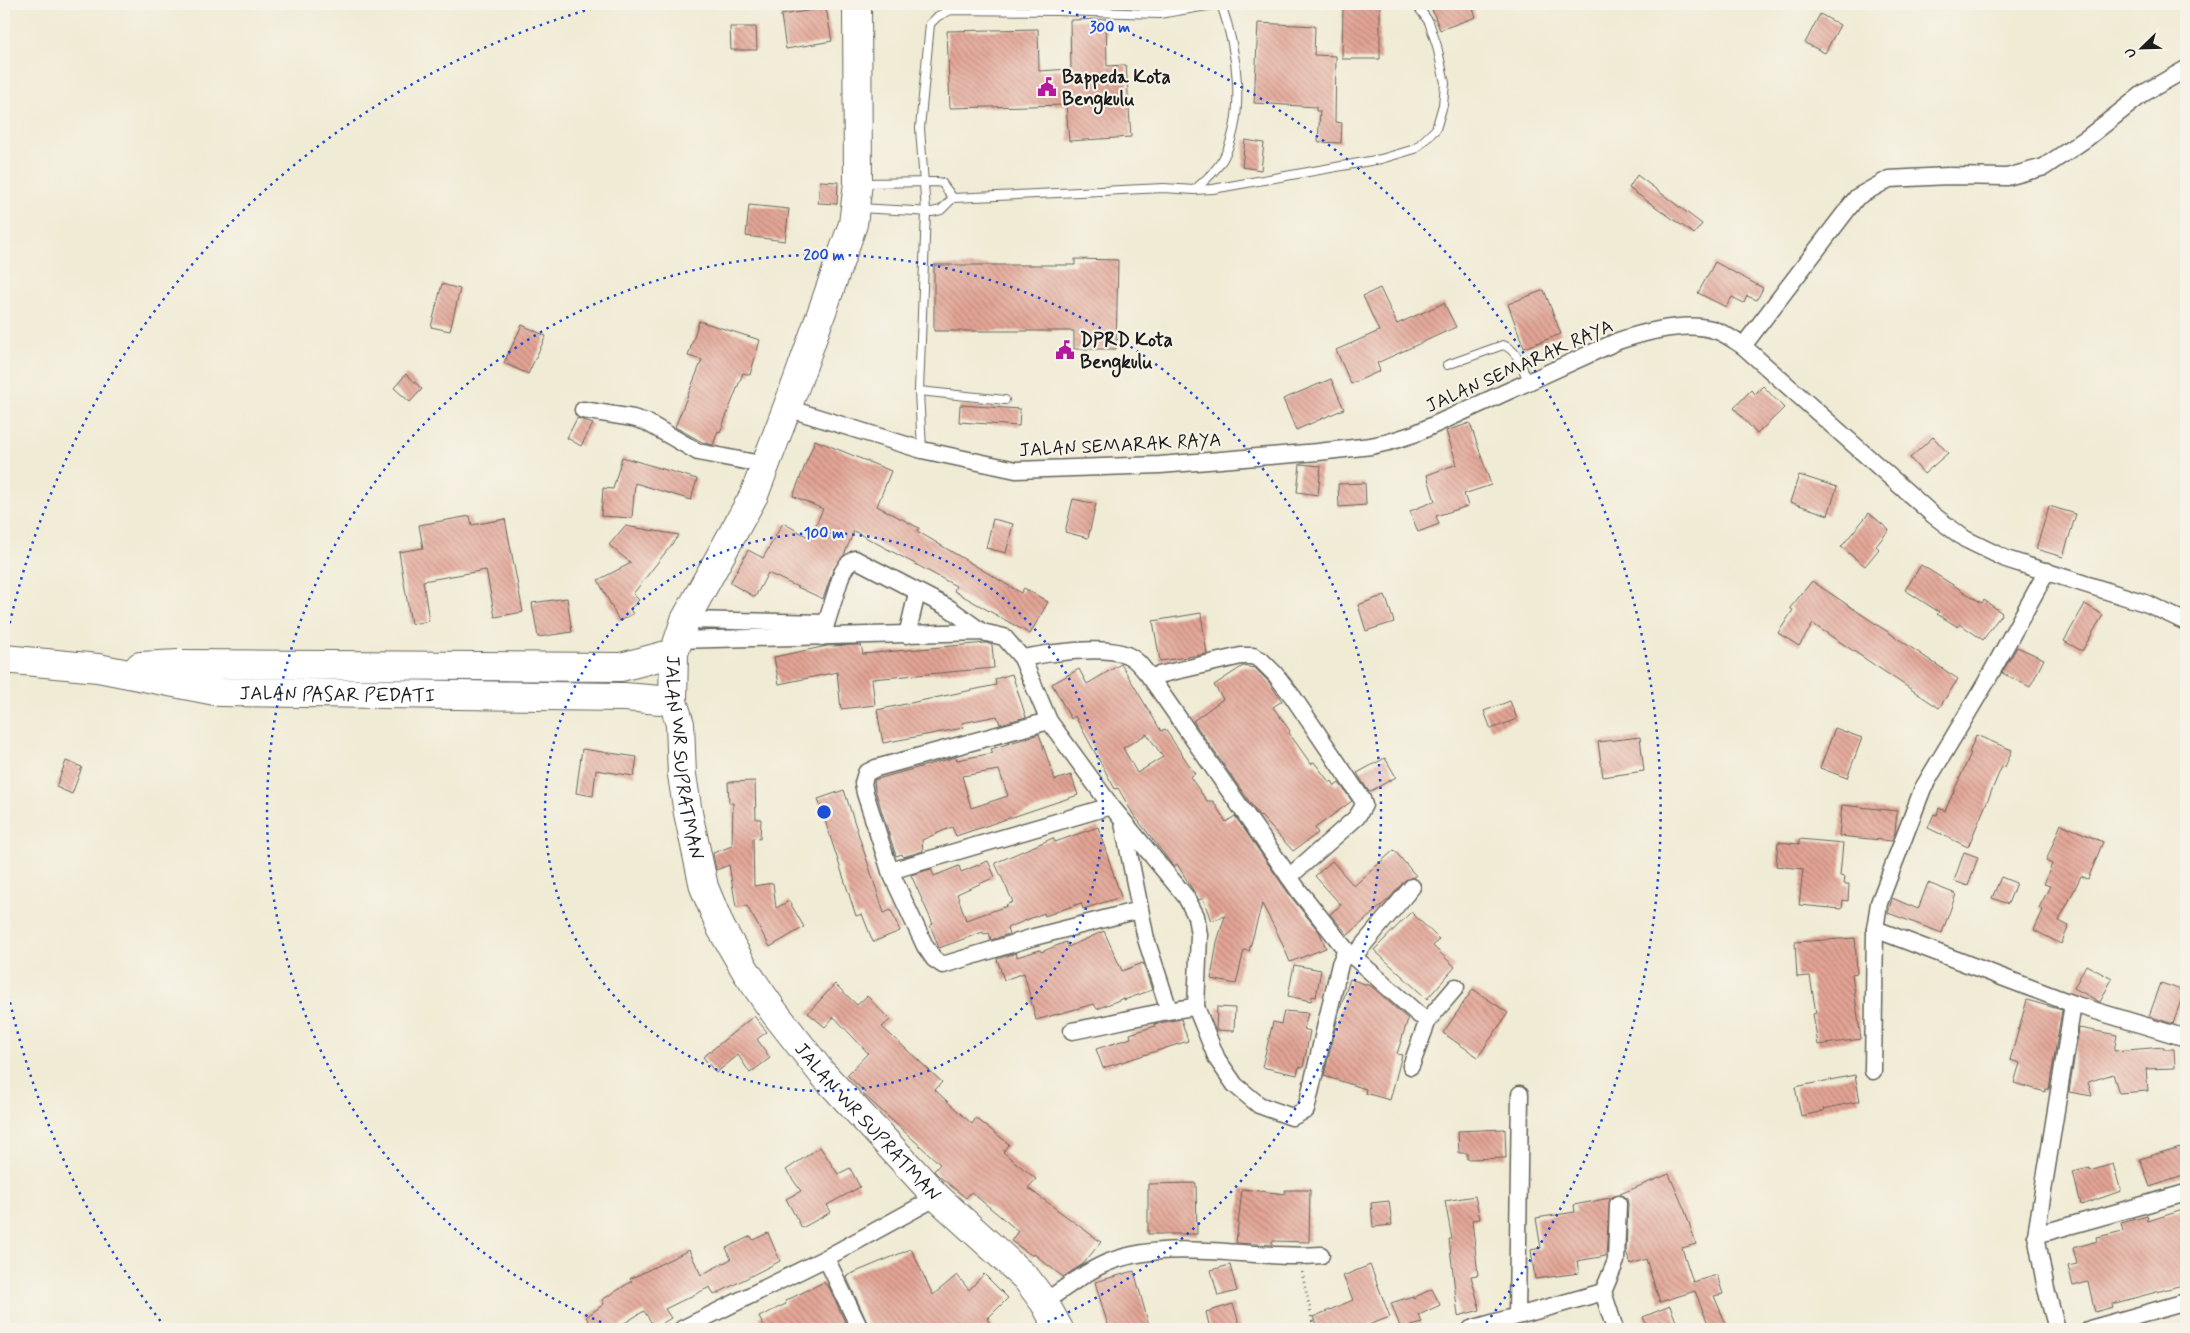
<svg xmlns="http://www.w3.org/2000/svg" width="2190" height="1333" viewBox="0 0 2190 1333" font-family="Mynerve,sans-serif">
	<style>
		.building { fill: url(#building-back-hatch); fill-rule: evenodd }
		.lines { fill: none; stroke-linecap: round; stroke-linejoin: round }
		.lane-casing { stroke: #66645c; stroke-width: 10 }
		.street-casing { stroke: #66645c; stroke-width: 19 }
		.highway-casing { stroke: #66645c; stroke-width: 30 }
		.path { stroke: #66645c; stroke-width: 3; stroke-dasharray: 1 4; stroke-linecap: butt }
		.lane { stroke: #fff; stroke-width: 8 }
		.street { stroke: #fff; stroke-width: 16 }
		.highway { stroke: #fff; stroke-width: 28 }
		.ring { fill: none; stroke: #1d4ed8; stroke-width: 2.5; stroke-dasharray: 2.5 5 }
		.labels { text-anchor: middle; stroke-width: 4.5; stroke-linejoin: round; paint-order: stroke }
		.poi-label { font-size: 19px; font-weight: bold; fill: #1c1c1c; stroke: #f7f3e8; text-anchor: start }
		.street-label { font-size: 19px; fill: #1c1c1c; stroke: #f7f3e8 }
		.centre { fill: #1d4ed8; stroke: #f7f3e8; stroke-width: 2.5 }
		.ring-label { font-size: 15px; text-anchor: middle; font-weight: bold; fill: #1d4ed8; stroke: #f7f3e8; stroke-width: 4.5; stroke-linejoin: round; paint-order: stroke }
	</style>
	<defs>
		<pattern id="building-back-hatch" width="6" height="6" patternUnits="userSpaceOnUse" patternTransform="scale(1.25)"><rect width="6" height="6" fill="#e3a495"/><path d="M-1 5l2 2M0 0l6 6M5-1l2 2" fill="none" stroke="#b78579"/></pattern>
	</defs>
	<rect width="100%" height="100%" fill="#f7f3e8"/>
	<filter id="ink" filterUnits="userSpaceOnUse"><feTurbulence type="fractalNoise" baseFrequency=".02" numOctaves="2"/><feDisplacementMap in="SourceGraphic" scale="10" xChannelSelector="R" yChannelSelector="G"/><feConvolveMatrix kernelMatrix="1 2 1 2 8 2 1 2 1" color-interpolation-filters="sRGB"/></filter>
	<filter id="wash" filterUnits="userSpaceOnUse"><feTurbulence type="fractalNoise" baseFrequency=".0096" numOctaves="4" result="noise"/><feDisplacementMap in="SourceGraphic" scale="20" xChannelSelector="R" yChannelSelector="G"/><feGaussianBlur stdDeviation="1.12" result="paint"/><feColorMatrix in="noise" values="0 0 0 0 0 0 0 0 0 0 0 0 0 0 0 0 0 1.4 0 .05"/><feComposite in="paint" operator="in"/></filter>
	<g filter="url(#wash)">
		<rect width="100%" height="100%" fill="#f0ebd4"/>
		<g id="blocks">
			<g class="building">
				<path d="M1343,4H1380V59H1342Z"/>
				<path d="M1430,4H1471L1476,17L1440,30Z"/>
				<path d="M826,8L832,41L786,49L781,15Z"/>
				<path d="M1820,14L1840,25L1825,53L1805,43Z"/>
				<path d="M1106,19L1107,66L1126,65L1131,137L1069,141L1066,105L950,108L947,31L1038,29L1039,71L1071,69L1070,20Z"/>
				<path d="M1258,23L1315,26L1314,55L1336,56L1335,122L1342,123L1341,143L1318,142L1320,111H1316V107L1254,103Z"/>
				<path d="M730,27H756L757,50H731Z"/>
				<path d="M1245,140L1264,143L1261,170L1242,167Z"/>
				<path d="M1637,175L1702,224L1694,234L1629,188Z"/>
				<path d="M820,181L838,182L837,204L818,203Z"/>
				<path d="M749,205L789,209L785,241L746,236Z"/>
				<path d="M1075,259L1118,260L1116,349H1074V331H934V265H1075Z"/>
				<path d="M1715,262L1763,288L1757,300L1747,296L1744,303L1732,297L1726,307L1698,293Z"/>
				<path d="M442,284L460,289L450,331L431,327Z"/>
				<path d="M1380,288L1397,324L1444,303L1456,327L1377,363L1380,371L1351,384L1336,350L1379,331L1363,296Z"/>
				<path d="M1544,290L1561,334L1524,348L1508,304Z"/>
				<path d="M699,321L760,340L750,375L743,373L720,432L718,431L713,445L702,442L675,427L702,360L688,356Z"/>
				<path d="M522,325L546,336L528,374L504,363Z"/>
				<path d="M406,374L422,389L410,402L394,388Z"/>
				<path d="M1331,379L1344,409L1296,430L1283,399Z"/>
				<path d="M1763,386L1784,408L1757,434L1734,408L1751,390L1755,394Z"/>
				<path d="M960,405L1020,409L1019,426L959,422Z"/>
				<path d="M577,418L593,424L581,446L567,438Z"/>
				<path d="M1470,423L1491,485L1464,494L1468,506L1436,516L1439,524L1418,532L1410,511L1435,501L1427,475L1457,464L1446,431Z"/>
				<path d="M1933,437L1948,453L1924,474L1910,458Z"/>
				<path d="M815,440L891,471L877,506L919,528L917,531L1021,593L1024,588L1048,602L1030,634L954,591L956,586L854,531L844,555L833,570L823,599L768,573L755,597L730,583L748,550L763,558L783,523L810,538L823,509L793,496Z"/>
				<path d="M622,457L697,479L691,500L635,483L632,518L601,516L603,488L613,489Z"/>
				<path d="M1300,464L1321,466L1318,495L1297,492Z"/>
				<path d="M1799,475L1837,487L1828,515L1790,502Z"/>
				<path d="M1365,483L1366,505L1339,507L1338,484Z"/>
				<path d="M1073,499L1096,504L1088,538L1065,532Z"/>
				<path d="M2049,506L2076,514L2063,557L2036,549Z"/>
				<path d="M1869,513L1889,530L1876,546L1879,549L1865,566L1841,547Z"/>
				<path d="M470,516L472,525L505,519L523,612L495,617L486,570L423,581L429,621L411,624L399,552L423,548L419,525Z"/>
				<path d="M993,519L1013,524L1006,553L986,548Z"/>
				<path d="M625,526L679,535L633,594L639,600L630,609L633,614L619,621L598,580L631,563L609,545Z"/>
				<path d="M1921,565L1982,603L1984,600L2002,613L1983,640L1960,624L1958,627L1937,614L1939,612L1905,590Z"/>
				<path d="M1812,581L1958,679L1939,708L1813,624L1799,646L1778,633L1793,610L1790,608Z"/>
				<path d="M1385,595L1394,622L1366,631L1358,605Z"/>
				<path d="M567,598L572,632L538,637L532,603Z"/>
				<path d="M2085,604L2103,615L2082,651L2064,641Z"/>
				<path d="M1201,613L1207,654L1160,661L1153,621Z"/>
				<path d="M986,643L992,645L994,668L872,679L875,705L841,709L837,672L779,684L774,657L827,646L861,645L863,654Z"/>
				<path d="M2017,647L2044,659L2030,687L2002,673Z"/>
				<path d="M1121,664L1161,731L1165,729L1195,774L1190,777L1207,801H1213L1226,822L1235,816L1291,897L1320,933L1326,948L1290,962L1279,936L1262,904L1249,951L1244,950L1236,984L1211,979L1217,942L1225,916L1211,921L1203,898L1199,900L1177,864L1174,867L1133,814L1118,788L1115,789L1075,716L1071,719L1052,684L1079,669L1087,684ZM1147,734L1163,757L1137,773L1123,748Z"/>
				<path d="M1243,666L1255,668L1268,681L1282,701L1273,707L1290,731L1289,733L1311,764L1314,762L1330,783L1332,781L1335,786L1339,783L1352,801L1315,828L1318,833L1293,851L1261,816L1260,817L1193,721L1223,699L1214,685Z"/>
				<path d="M1012,674L1026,717L1000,724L997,716L962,723L963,728L883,743L877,710L996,685L995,679Z"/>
				<path d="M1510,701L1517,719L1491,729L1484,711Z"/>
				<path d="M1835,728L1862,738L1847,778L1820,768Z"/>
				<path d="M1039,734L1055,780L1071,775L1078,795L956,836L952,827L922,840L923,851L903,857L902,854L896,856L875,790L874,780L956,757L957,760L993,753L991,749ZM999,770L1008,796L971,808L962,776Z"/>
				<path d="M1976,735L2012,750L2005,767L2002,766L1968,847L1928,828L1934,814L1937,815L1939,808L1945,811L1971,753H1969Z"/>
				<path d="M1640,737L1644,771L1603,777L1598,742Z"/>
				<path d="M582,749L637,757L634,776L596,770L593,796L576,793Z"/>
				<path d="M1385,758L1396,777L1369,792L1357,773Z"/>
				<path d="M66,761L82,767L72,794L56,787Z"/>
				<path d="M755,781L756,819H761L760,839L753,838L754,886L773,883L776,908L789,901L804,927L770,947L747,906L736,907L729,865L716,870L713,853L732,846L733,803H729L728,782Z"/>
				<path d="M844,790L884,913L891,910L900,931L873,942L862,914L856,916L818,799Z"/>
				<path d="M1842,805L1897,811L1895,832L1892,841L1839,836Z"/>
				<path d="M2061,824L2103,842L2088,879L2081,876L2059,921L2069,926L2061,944L2034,930L2043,910L2039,908L2050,886L2044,884L2052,864L2046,861Z"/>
				<path d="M1098,827L1121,897L1083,909L1081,903L1045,916L1044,913L1007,928L1009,934L991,940L989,933L984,934L983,932L939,948L930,925L933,924L911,875L931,869L934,876L959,866L961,872L988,861L995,877L957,894L966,920L1007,906L1006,905L1013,902L995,863L1053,838L1055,842Z"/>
				<path d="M1799,839L1843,843L1840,876L1845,877L1844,884H1849L1848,901L1843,900L1842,909L1799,905L1803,869L1776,866L1778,842L1799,844Z"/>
				<path d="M1394,850L1416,876L1405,880L1390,898L1348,935L1330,914L1341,905L1315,876L1332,861L1354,886Z"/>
				<path d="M1964,852L1978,857L1968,886L1954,881Z"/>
				<path d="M2001,877L2016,883L2008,904L1992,898Z"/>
				<path d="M1928,883L1956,894L1942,933L1888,913L1892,898L1918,909Z"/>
				<path d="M1411,912L1439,939L1433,946L1455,967L1427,999L1374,950Z"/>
				<path d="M1104,931L1122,971L1143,963L1152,990L1124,1000V998L1097,1009L1094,1004L1036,1020L1024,973L1004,980L997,959L1016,953L1017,957L1040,950L1041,952L1066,942L1068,947Z"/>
				<path d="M1855,938L1857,973L1852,974L1861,1039L1818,1045L1813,1014L1816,1013L1810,976L1797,977L1795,942Z"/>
				<path d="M1294,965L1321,970L1316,997L1312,996L1311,1001L1288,996Z"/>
				<path d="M2086,965L2112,979L2100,1002L2074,988Z"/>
				<path d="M1350,979L1371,986L1408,1019L1397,1054L1402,1055L1390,1100L1365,1093L1366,1089L1324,1076L1339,1012Z"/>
				<path d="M2161,983L2184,991L2173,1024L2149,1016Z"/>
				<path d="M835,984L857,1005L867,996L890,1020L882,1027L942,1082L935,1090L972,1124L976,1118L1009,1144L1003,1152L1036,1179L1028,1188L1101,1242L1083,1264L1063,1277L1034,1254L1033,1256L1011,1241L1018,1231L971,1192L966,1198L939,1176L934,1171L940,1164L863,1094L865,1092L847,1075L868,1053L834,1017L825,1027L808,1013Z"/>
				<path d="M1473,989L1508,1013L1478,1057L1443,1033Z"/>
				<path d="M2027,1000L2062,1010L2049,1089H2046L2045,1092L2014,1083L2020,1063L2010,1060Z"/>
				<path d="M1217,1007L1235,1008L1234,1031L1216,1030Z"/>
				<path d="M1284,1011L1308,1013L1304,1029L1310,1031L1303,1068L1299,1067L1297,1075L1262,1067L1273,1022L1281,1024Z"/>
				<path d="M754,1016L767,1032L757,1039L770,1058L750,1073L738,1055L716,1073L703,1057Z"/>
				<path d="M1181,1019L1188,1041L1103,1068L1096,1049L1131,1038L1130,1034L1155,1026L1154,1024Z"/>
				<path d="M2079,1028L2117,1035L2114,1051L2164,1047L2163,1049H2174L2175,1068L2146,1069L2148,1091L2119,1093L2113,1074L2088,1082L2092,1096L2069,1092Z"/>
				<path d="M1855,1075L1860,1101L1823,1109L1824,1111L1801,1116L1795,1087Z"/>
				<path d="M1505,1129L1506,1158L1467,1159V1153H1459L1458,1131Z"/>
				<path d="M820,1147L838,1174L850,1168L860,1187L827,1205L831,1212L802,1228L786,1199L801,1191L786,1170Z"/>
				<path d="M2180,1147L2181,1151L2186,1149V1175L2150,1187L2140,1159Z"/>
				<path d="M2113,1164L2121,1191L2081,1205L2073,1172L2090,1168V1171Z"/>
				<path d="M1669,1174L1685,1211L1696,1244L1682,1248L1693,1282L1717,1275L1723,1294L1714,1296L1728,1329H1710L1695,1291L1660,1302L1646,1259L1631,1264L1626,1252L1628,1204L1627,1199L1620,1194Z"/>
				<path d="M1196,1183L1197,1234H1148V1184Z"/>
				<path d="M1242,1189L1285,1194V1190H1310L1309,1242L1272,1241V1245L1236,1243Z"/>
				<path d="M1475,1196L1480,1219L1472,1220L1478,1275L1471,1276L1480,1310L1458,1316L1449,1239H1452L1445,1201Z"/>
				<path d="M1610,1198L1606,1256L1577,1261L1579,1273L1535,1279L1531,1250L1541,1248L1536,1218L1575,1212L1574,1205Z"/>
				<path d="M1389,1201L1392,1225L1373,1227L1371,1203Z"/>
				<path d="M2186,1209V1284L2112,1304L2113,1307L2095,1312L2088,1282L2073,1286L2068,1266L2077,1264L2073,1248L2098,1241L2097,1237L2123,1231L2121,1223L2147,1216L2148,1221Z"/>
				<path d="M768,1233L780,1261L714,1295L710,1287L665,1309L671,1318L655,1328L644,1311L615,1329H594L586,1317L604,1304L602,1300L632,1281L630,1279L689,1250L701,1275L731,1259L726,1248L751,1236L753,1240Z"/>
				<path d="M911,1249L933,1295L957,1275L969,1290L984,1274L1008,1298L987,1319L995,1329H870L846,1276Z"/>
				<path d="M1230,1265L1237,1291L1218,1296L1211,1270Z"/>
				<path d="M1370,1265L1390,1317L1358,1329H1318L1313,1317L1353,1300L1343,1276Z"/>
				<path d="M1134,1271L1150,1329H1109L1095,1282Z"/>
				<path d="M824,1282L826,1285H828L846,1324L835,1329H765L759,1317L786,1304L785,1301Z"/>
				<path d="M1432,1289L1440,1305L1419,1315L1422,1323L1401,1329L1391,1303L1413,1296V1298Z"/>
				<path d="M1233,1304L1241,1329H1210L1206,1312Z"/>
				<path d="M1670,1306L1679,1329H1648L1643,1317Z"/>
			</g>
		</g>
	</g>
	<g filter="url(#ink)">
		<use href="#blocks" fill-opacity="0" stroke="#66645c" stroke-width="1"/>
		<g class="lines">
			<g class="lane-casing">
				<g id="lane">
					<path d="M862,183L937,182L942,183L953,198"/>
					<path d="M1194,190L1213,189L1381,159L1415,149L1436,129L1443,105L1445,83L1437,46L1429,22L1416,4"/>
					<path d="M859,208L932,212L941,210L953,198L1164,188L1194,190C1205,181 1216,171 1223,159C1247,115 1237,49 1221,4"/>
					<path d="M1447,365L1503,345C1518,350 1522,368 1528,381"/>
					<path d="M919,391L1005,400"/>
					<path d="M922,450L919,391L926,212L920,128L930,24L938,16L951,10L1058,11L1159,14L1219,4"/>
				</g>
			</g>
			<g class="street-casing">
				<g id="street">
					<path d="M1743,346L1857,197L1889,179L1948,176L2007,177L2044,167L2087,138L2144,93L2186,69"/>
					<path d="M787,408L922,450L1016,470L1160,465L1318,452L1371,446L1389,442L1414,434L1618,341C1645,332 1689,320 1717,331C1726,334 1735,341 1743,346L1933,515L1965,539L2006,559L2148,604L2186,622"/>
					<path d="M583,410L633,418L646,422L698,452L766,465"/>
					<path d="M685,620L826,623"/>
					<path d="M907,635L917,593"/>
					<path d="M822,637L842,573L847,565L855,559L949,608L982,632"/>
					<path d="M677,640L982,632L1004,637L1022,658L1049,721L1111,806L1186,897L1196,916L1199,935L1196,1007L1217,1059L1235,1085L1259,1105L1292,1117L1306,1110L1340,964L1346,950L1419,1015L1428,1020"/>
					<path d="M1022,658C1047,653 1104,645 1127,655C1137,659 1143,669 1150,677L1299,891L1346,950"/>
					<path d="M1150,677L1241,656H1253L1261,660L1275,674L1293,697L1362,799L1364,805L1357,817L1289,877"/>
					<path d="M1049,721L876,768L866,773L863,783L865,793L890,871L925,946L934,959L943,965L1034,937L1139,910"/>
					<path d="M1123,823L1146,939L1169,1010"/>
					<path d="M890,871L1111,806"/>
					<path d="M1875,929L2073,1004L2186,1038"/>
					<path d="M1353,957L1412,887"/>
					<path d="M1072,1031C1113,1024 1154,1011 1196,1007"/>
					<path d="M1411,1066L1428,1020L1456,987"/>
					<path d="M1873,1071L1875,929L1879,903L1923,788L1985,684L2047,571"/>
					<path d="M2036,1235L2186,1193"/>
					<path d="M826,1258L860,1329"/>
					<path d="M1603,1292L1615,1329"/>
					<path d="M1044,1302C1063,1290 1082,1274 1102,1265C1168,1235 1250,1261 1321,1255"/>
					<path d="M1517,1315L1520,1094"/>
					<path d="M682,1329L826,1258L937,1197"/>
					<path d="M1471,1329L1603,1292L1616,1261L1618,1204"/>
					<path d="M2057,1329L2046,1289L2036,1235L2073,1004"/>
					<path d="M2090,1329L2186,1302"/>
				</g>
			</g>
			<g class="highway-casing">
				<g id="highway">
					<path id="s1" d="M857,4L858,183L853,224L798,379L754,495L685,620L674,653L673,701L680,724L682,775L688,813L704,887L721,928L747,973L774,1012L822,1073L937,1197L1026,1278L1044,1302L1059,1329"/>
					<path id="s2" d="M4,659L98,668L220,692L624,697L673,701"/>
					<path d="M140,666L179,664L621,667L674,653"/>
				</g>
			</g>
			<path class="path" d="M1302,1272L1314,1329"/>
			<use href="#lane" class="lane"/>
			<use href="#street" class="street"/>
			<use href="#highway" class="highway"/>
		</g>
	</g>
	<g class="ring">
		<circle cx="824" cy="812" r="279"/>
		<path d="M615 1328A557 557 0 1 1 1033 1328"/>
		<path d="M165 1327A836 836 0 0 1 5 979M5 645A836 836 0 0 1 608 4M1040 4A836 836 0 0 1 1483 1327"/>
	</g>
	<defs>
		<g id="civic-bare" transform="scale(1.5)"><path d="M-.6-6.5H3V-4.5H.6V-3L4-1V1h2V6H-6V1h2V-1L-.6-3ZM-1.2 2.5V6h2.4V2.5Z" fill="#b5179e" stroke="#f7f3e8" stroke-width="2.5" paint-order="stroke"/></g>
	</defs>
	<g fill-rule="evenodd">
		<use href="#civic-bare" x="1047" y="87"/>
		<use href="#civic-bare" x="1065" y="350"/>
	</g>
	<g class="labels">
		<g class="poi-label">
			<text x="1062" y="83">Bappeda Kota<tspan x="1062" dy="22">Bengkulu</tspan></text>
			<text x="1080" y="346">DPRD Kota<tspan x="1080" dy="22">Bengkulu</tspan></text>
		</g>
		<g class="street-label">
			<text transform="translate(1519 365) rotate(-24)" y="7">JALAN SEMARAK RAYA</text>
			<text transform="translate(1120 444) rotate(-3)" y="7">JALAN SEMARAK RAYA</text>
			<text dy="7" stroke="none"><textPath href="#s2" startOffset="336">JALAN PASAR PEDATI</textPath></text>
			<text dy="7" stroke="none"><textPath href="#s1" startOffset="792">JALAN WR SUPRATMAN</textPath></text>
			<text dy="7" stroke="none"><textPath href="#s1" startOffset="1212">JALAN WR SUPRATMAN</textPath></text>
		</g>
	</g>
	<circle cx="824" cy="812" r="8" class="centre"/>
	<g class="ring-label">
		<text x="1110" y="32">300 m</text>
		<text x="824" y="260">200 m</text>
		<text x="824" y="538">100 m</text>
	</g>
	<rect width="2190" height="1333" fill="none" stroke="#f7f3e8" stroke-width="20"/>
	<g transform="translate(2142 48) rotate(247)" stroke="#f7f3e8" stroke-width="4" paint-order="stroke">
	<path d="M0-4L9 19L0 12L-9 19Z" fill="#1c1c1c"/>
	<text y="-8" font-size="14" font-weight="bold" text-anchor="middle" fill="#1c1c1c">U</text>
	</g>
</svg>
